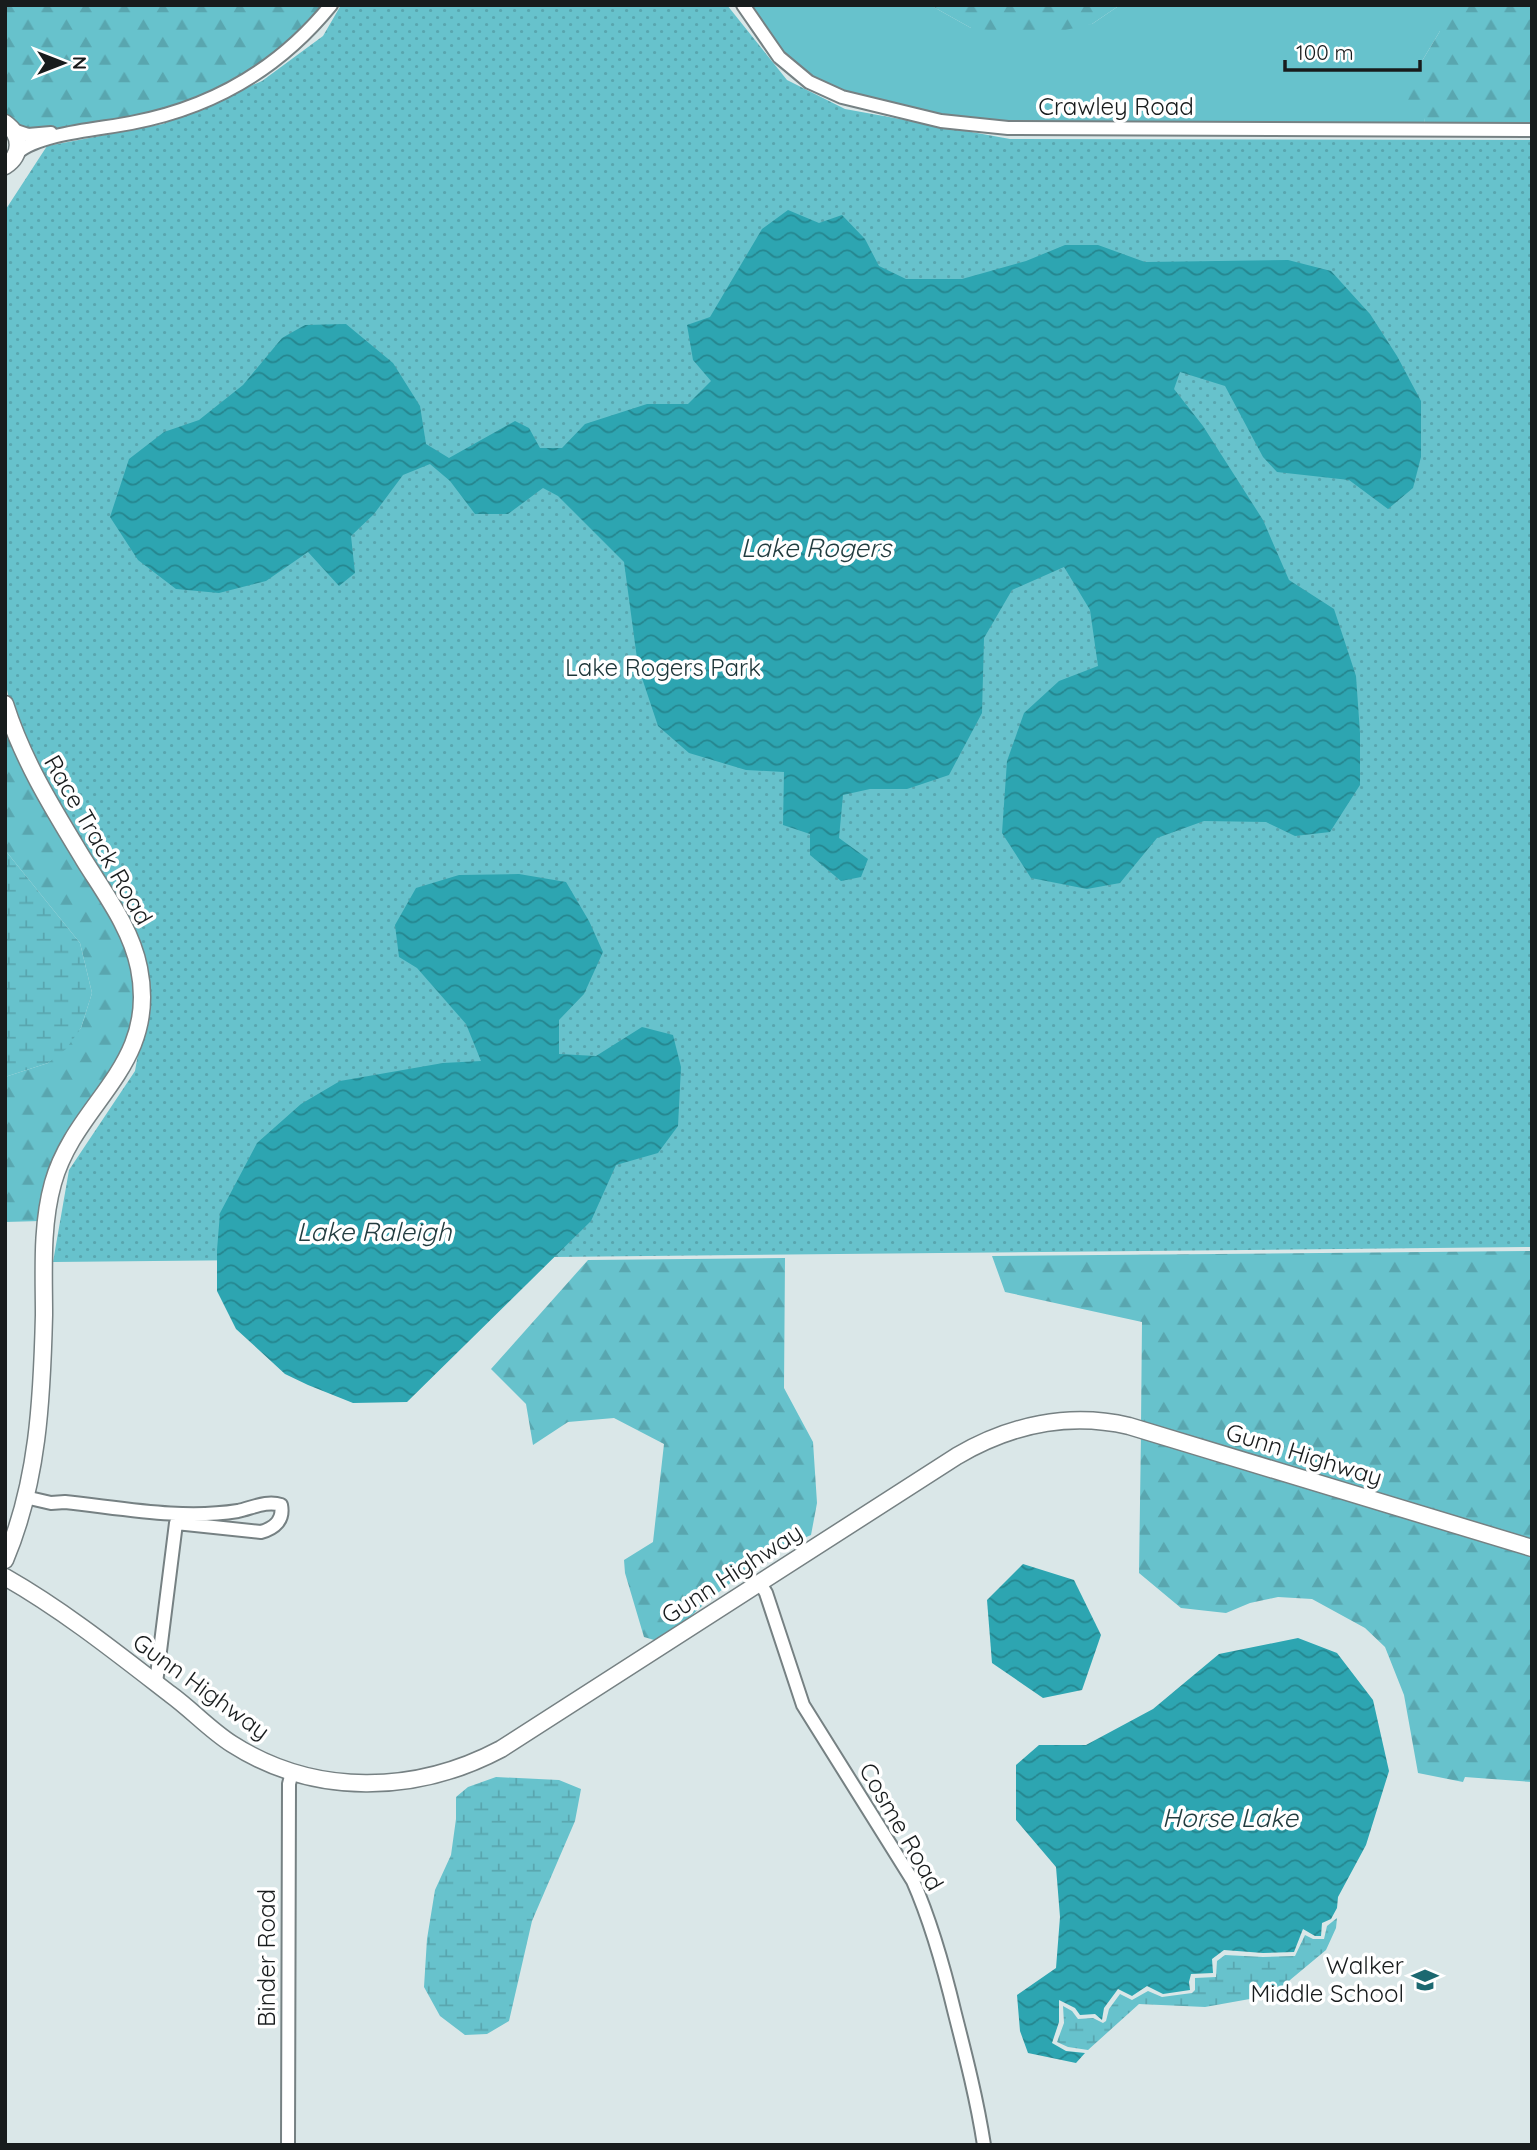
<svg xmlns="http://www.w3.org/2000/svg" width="1537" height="2150" viewBox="0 0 1537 2150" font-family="Quicksand,sans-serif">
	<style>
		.grass { fill: #67c2cc }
		.forest { fill: url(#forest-firs) }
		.wetland { fill: url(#wetland-marsh) }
		.park { fill: url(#park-dots) }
		.water { fill: url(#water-waves) }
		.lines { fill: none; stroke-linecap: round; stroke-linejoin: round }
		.minor-casing { stroke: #768183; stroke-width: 16 }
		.major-casing { stroke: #768183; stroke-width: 19 }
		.minor { stroke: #fff; stroke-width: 12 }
		.major { stroke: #fff; stroke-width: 16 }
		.labels { text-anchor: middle; stroke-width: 7; stroke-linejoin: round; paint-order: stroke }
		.street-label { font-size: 24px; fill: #181c1d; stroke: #fff }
		.park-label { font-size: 24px; fill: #1c3538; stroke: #fff }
		.poi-label { font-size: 24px; fill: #181c1d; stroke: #fff; text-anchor: end }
		.water-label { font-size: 26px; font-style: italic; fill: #233d40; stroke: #fff }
	</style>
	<defs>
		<pattern id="forest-firs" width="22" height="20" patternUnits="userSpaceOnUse" patternTransform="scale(1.75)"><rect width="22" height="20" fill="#67c2cc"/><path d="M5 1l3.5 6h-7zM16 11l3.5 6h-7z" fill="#59a6af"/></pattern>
		<pattern id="wetland-marsh" width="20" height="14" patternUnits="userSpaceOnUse" patternTransform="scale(1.75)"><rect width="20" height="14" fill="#67c2cc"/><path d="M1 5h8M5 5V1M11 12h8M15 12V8" fill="none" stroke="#59a6af"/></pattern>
		<pattern id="park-dots" width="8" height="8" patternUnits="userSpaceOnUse" patternTransform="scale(1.75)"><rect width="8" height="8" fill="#67c2cc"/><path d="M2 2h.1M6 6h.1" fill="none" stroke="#59a6af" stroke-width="1.8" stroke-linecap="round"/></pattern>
		<pattern id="water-waves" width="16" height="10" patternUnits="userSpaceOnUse" patternTransform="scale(1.75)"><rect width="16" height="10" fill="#2da5b1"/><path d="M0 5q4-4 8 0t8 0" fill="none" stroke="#25868f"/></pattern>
	</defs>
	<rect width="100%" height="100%" fill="#dae7e8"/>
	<path class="grass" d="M749,5H930L971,28L1092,24L1120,5H1440V31L1419,66L1425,125L1009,123L942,116L844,93L812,79L783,54Z"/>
	<g class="forest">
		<path d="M5,5H324L265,63L216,92L153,114L79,127L29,130L21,128L5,118Z"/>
		<path d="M930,5H1120L1092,24L1039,36L971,28Z"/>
		<path d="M1440,5H1532V126L1425,125L1424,118H1418L1407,103L1419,66L1440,31Z"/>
		<path d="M5,721L111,914L130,955L136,997L127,1047L73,1129L41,1221L5,1222V1077L48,1063L81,1028L92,993L80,943L5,850Z"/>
		<path d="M1532,1251V1542L1141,1424L1142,1322L1005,1292L992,1256Z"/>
		<path d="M785,1258L784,1388L813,1442L817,1503L811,1535C771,1551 735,1578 702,1606C687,1619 678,1631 661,1642L644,1637L625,1573L624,1560L653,1542L664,1444L614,1418L568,1422L533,1445L526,1404L491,1369L588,1260Z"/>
		<path d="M1141,1434L1532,1552V1782L1465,1777L1463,1782L1418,1773L1404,1695L1385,1647L1365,1628L1312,1599L1278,1597L1250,1603L1226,1613L1181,1608L1139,1573Z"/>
	</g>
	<g class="wetland">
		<path d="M5,850L80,943L92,993L81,1028L66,1049L48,1063L5,1077Z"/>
		<path d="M496,1777L559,1780L581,1789L575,1821L532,1921L509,2021L487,2034L465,2035L440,2016L424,1987L427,1939L435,1890L451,1855L456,1819V1797L468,1787Z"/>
		<path d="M1337,1918L1336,1928L1326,1950L1272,1995L1205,2007L1139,2004L1088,2050L1068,2047L1057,2042L1064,2023L1063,2006L1072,2011L1078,2019L1093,2018L1103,2023L1106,2021L1109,2009L1120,1994L1132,2000L1148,1991L1162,1997L1192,1993L1195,1990V1978L1216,1977L1217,1961L1225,1955L1263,1957L1295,1956L1305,1935L1313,1939H1324L1327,1926Z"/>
	</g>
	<path class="park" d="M341,5H727L787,80L845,109L1010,139L1532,140V1247L53,1262L69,1170L135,1071L149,992L136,931L44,785L10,704L5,680L6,209L47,146L163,124L262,81L323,36Z"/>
	<g class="water">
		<path d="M788,210L819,223L842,215L865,239L879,266L906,279H962L1026,261L1065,245H1098L1145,262L1288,260L1331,271L1370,314L1397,356L1421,401V457L1413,488L1388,509L1349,480L1277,472L1263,457L1225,386L1180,372L1174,389L1203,426L1263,520L1289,580L1334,609L1356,676L1360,733V785L1330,832L1295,836L1266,822L1204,821L1157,838L1120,883L1087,889L1031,878L1002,833L1007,761L1024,713L1059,681L1098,666L1090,610L1064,567L1012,590L984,638L982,713L949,775L907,789H870L843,795L839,838L868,859L861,877L841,881L810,855V834L783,825L784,772L746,770L689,753L658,726L638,666L624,562L558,496L543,488L508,514H475L450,481L430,464L403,475L374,514L351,536L355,573L339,586L308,552L266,581L219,593L176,589L138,560L110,517L129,459L164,432L199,420L243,385L282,338L305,325L346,324L393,363L420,406L426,444L449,458L515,421L529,428L540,448H562L585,424L647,404H688L711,381L693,360L687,325L710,317L762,229Z"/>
		<path d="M519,874L566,882L589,921L603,952L584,994L559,1020V1054L596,1056L642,1027L673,1035L681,1067L678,1126L658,1153L616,1165L591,1221L407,1402L353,1403L308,1385L285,1374L236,1329L217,1291V1250L220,1213L257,1143L301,1104L340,1081L443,1063L481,1061L466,1024L417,968L399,957L395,925L416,888L459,875Z"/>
		<path d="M1023,1564L1074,1580L1101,1635L1082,1690L1043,1698L992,1663L987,1600Z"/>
		<path d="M1298,1638L1337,1653L1373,1700L1389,1771L1366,1845L1338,1897L1337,1908L1331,1919L1322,1923L1321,1936H1315L1303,1929L1294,1952L1263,1953L1224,1950L1212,1959L1213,1973L1191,1974L1189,1982L1190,1990L1163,1994L1147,1986L1132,1996L1118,1989L1104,2008L1102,2020L1095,2014L1080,2015L1075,2008L1059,2000V2022L1052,2043L1066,2051L1085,2053L1076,2063L1028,2053L1020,2031L1017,1995L1056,1968L1060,1917L1056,1867L1016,1820V1765L1039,1745H1086L1153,1709L1219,1654Z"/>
	</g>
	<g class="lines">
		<g class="minor-casing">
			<g id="minor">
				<path d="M743,5L779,57L809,82L842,97L941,121L1008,128L1532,130"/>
				<path d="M13,130L28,135L51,133"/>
				<path d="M17,153C39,133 102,129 131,123C211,108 279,69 331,5"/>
				<path d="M25,1497L51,1503L65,1502C122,1508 181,1520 238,1511C252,1508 267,1500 281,1505C284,1520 275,1528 261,1532L176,1523L156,1683"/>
				<path d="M760,1583L766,1593L803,1705L913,1881C932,1924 944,1968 955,2014C966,2057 977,2100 984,2145"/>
				<path d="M288,2145L289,1784L292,1772"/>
			</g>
		</g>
		<g class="major-casing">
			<g id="major">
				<path d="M5,123C22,135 22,155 5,166"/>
				<path d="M5,704C23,761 53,809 84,860C105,894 131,928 139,968C159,1067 76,1101 53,1183C41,1226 44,1272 44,1315C42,1399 38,1482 5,1560"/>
				<path d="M5,1577C63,1610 117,1653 170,1694C192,1710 210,1730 232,1744C315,1797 416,1794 501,1749L957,1456C1010,1425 1069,1412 1129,1426L1532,1548"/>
			</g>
		</g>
		<use href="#minor" class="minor"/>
		<use href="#major" class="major"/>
	</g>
	<defs>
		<g id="school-bare" transform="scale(2.1)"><path d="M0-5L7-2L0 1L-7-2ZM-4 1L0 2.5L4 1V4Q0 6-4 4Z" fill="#1c6870" stroke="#fff" stroke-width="2.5" paint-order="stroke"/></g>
	</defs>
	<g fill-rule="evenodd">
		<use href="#school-bare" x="1425" y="1980"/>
	</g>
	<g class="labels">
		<g class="street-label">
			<text x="1116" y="115">Crawley Road</text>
			<text transform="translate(98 840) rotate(60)" y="8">Race Track Road</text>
			<text transform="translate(1304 1455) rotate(17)" y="8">Gunn Highway</text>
			<text transform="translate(732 1574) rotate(-33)" y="8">Gunn Highway</text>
			<text transform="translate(201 1687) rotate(36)" y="8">Gunn Highway</text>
			<text transform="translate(901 1827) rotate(60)" y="8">Cosme Road</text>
			<text transform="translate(267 1958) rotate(-90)" y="8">Binder Road</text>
		</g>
		<g class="park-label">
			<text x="663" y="676">Lake Rogers Park</text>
		</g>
		<g class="poi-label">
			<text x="1404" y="1974">Walker<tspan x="1404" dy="28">Middle School</tspan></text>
		</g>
		<g class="water-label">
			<text x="816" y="557">Lake Rogers</text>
			<text x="374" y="1241">Lake Raleigh</text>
			<text x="1230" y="1827">Horse Lake</text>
		</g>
	</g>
	<rect width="1537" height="2150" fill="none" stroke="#181c1d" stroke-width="14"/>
	<g transform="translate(63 63) rotate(90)" stroke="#ffffff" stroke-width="5" paint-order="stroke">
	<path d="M0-5L12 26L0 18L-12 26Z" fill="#181c1d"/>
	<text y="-10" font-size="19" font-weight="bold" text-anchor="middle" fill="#181c1d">N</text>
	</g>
	<path d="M1285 60v10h135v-10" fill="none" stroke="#181c1d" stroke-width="3.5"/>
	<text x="1296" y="60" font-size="21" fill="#181c1d" stroke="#ffffff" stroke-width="5" paint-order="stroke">100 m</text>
</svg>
